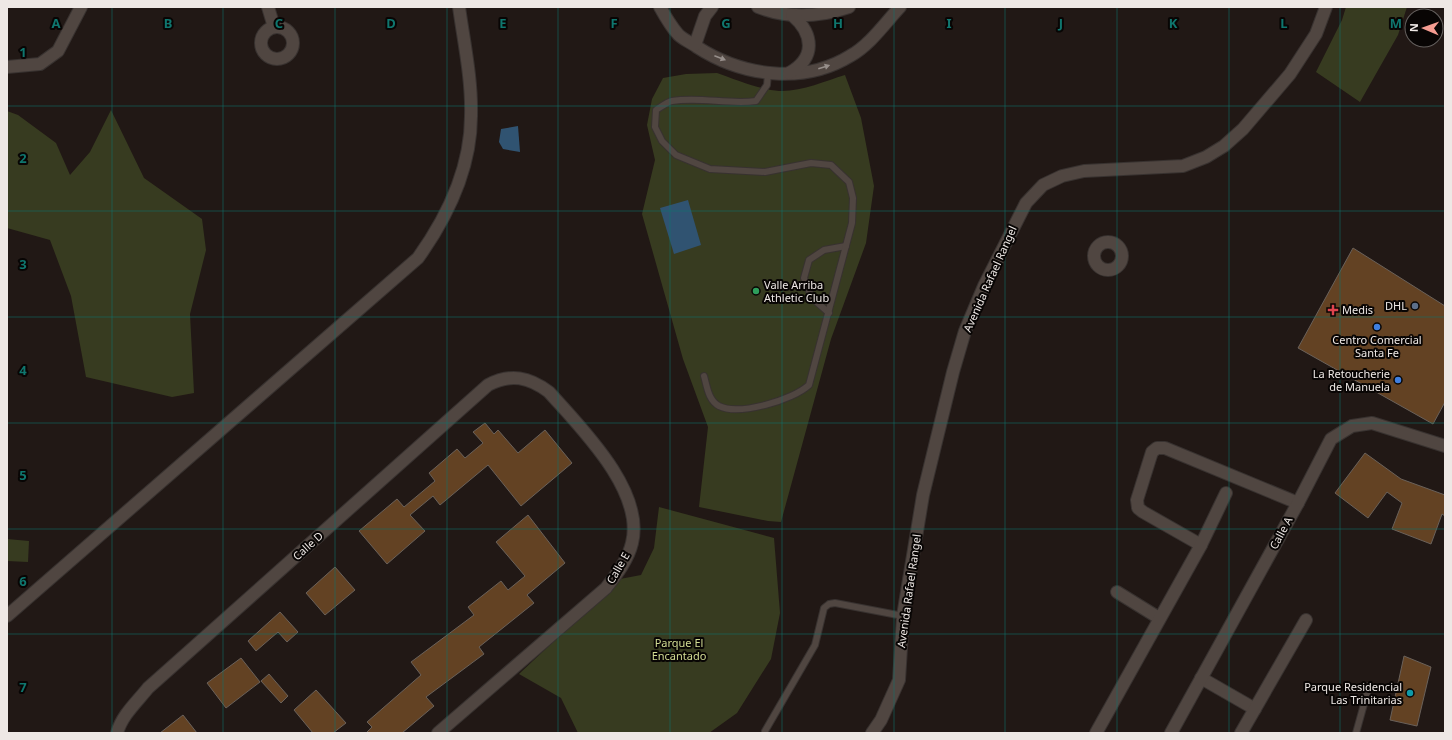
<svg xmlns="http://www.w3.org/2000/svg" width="1452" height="740" viewBox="0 0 1452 740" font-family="'Noto Sans',sans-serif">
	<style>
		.green { fill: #373b20 }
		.water { fill: #305371 }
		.building { fill: #634223; stroke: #6a615a }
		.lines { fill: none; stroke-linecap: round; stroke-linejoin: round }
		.service-casing { stroke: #383230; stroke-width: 8 }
		.minor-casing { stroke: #383230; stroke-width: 14 }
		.tertiary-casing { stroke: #383230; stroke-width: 14 }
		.service { stroke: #504641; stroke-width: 6 }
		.minor { stroke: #504641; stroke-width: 12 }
		.tertiary { stroke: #504641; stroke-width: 12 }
		.oneway { fill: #978f8b }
		.grid { fill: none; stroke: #0f766e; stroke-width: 1; stroke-opacity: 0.55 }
		.leisure-dot { fill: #2e9e5b; stroke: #080504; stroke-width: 1.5 }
		.service-dot { fill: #5c6f8a; stroke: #080504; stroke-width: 1.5 }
		.health-dot { fill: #e0444e; stroke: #080504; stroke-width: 1.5 }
		.shop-dot { fill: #3f7fe0; stroke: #080504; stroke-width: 1.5 }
		.culture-dot { fill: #0f9aa8; stroke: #080504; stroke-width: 1.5 }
		.labels { text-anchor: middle; stroke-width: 4; stroke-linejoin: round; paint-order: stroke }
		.street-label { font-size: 11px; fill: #eee8e5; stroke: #080504 }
		.poi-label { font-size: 11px; fill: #eee8e5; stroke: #080504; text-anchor: end }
		.park-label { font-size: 11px; fill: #d1db93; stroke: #080504 }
		.grid-label { font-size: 13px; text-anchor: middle; font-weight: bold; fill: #0f766e; stroke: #080504; stroke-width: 4; stroke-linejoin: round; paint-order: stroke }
	</style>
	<rect width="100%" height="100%" fill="#211815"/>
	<g class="green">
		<path d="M1346,7H1407L1398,35L1360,102L1316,72L1342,20Z"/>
		<path d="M717,73C734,79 761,90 779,91C801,92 825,81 845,75L861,118L874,186L866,243L831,339L781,522L768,521L699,507L708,427L683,359L642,214L655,160L647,125L652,99L663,78L686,74Z"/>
		<path d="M111,110L144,178L202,219L206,250L190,314L194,393L172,397L86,377L71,296L50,240L7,228V111L18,115L56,143L70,175L90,152Z"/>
		<path d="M659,507L774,538L780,613L771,659L737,713L709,733H578L561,698L519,674L620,579L641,575L654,548Z"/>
		<path d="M7,539L29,541L28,562L7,561Z"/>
	</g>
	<g class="water">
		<path d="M518,126L520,152L503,149L499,142L501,129Z"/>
		<path d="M688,200L701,245L674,254L660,208Z"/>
	</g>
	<g class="building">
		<path d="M1353,248L1445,306V402L1433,424L1298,348Z"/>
		<path d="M485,423L494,434L498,430L518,453L545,430L572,463L521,506L488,465L440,505L433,496L410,515L425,531L387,564L359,531L397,499L404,507L435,481L429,473L457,449L465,458L483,443L473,432Z"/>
		<path d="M1365,453L1401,479L1445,495V516L1442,514L1431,544L1392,529L1402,503L1387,492L1368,518L1335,493Z"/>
		<path d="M528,515L565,563L527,595L534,603L479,647L484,654L426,697L434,706L402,733H366L372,727L367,722L421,675L411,662L474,615L468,607L501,581L508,590L525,576L496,542Z"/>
		<path d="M335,567L355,590L325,615L306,593Z"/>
		<path d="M280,612L298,632L287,642L278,632L256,651L248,641Z"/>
		<path d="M1404,656L1431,667L1417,726L1390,720Z"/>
		<path d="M241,658L260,682L226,708L207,683Z"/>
		<path d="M269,674L288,696L281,703L261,681Z"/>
		<path d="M316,690L346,723L333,733H313L294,710Z"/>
		<path d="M183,715L197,733H160Z"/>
	</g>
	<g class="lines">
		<g class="service-casing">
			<g id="service">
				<path d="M829,313L812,298L804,278L809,260L824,250L846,246"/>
				<path d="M704,376C707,386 708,400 719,406C739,416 793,400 809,385L852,223L853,198L849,182L831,165L811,163L765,172L710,169L676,155L662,141L655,127L656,110C661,107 667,102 672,101C700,96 728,105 756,101L767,85L768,74"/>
				<path d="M765,731L815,645L824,608L829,604L835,603L903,616"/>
				<path d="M1356,733L1369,686"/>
			</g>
		</g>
		<g class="minor-casing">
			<g id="minor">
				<path d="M268,7L274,27"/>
				<circle cx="277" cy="43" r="16"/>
				<path d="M7,67L40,64L58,51L81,7"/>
				<circle cx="1108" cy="256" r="14"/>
				<path d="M1201,545L1143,512L1138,508L1137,500L1152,452L1157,448H1165L1298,503"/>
				<path d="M1117,592L1159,618"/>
				<path d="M1201,678L1255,709"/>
				<path d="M117,733C122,715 137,702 148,688L488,385C511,373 529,377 549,392C581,428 645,491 632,543C628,560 616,575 606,588L438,733"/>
				<path d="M872,733L881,720L899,680L903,616L923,495L953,372L965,331L984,286L1026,203L1043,185L1062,176L1084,171L1183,166L1206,157L1224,146L1243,129L1290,74L1316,34L1326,7"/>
				<path d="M1096,733L1201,545L1226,493"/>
				<path d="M1171,733L1298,503L1331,439L1352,426L1372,423L1445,446"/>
				<path d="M1241,733L1306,620"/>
			</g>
		</g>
		<g class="tertiary-casing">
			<g id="tertiary">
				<path d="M660,7C665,16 670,25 677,33C681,39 691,42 697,47C742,76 803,85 850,56C870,45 885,23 900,7"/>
				<path d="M758,7C788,19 819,17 849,7"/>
				<path d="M695,45L705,16L712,7"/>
				<path d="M789,73C816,58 814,34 792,15"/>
				<path d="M7,616L418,258C448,216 471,169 471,116C472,79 464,43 459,7"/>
			</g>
		</g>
		<use href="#service" class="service"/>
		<use href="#minor" class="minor"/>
		<use href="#tertiary" class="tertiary"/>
	</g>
	<defs><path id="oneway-solid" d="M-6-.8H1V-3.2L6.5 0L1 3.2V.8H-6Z"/></defs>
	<g class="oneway">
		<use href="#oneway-solid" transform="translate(720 58) rotate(21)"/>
		<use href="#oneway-solid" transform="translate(824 67) rotate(-18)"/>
	</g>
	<path class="grid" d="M112,7V733M223,7V733M335,7V733M447,7V733M558,7V733M670,7V733M782,7V733M894,7V733M1005,7V733M1117,7V733M1229,7V733M1340,7V733M7,106H1445M7,211H1445M7,317H1445M7,423H1445M7,529H1445M7,634H1445"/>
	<circle class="leisure-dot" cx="756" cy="291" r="4"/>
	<circle class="service-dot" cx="1415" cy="306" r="4"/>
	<path class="health-dot" d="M1331 304h4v4h4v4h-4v4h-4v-4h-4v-4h4z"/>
	<g class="shop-dot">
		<circle cx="1377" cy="327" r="4"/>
		<circle cx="1398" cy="380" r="4"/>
	</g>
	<circle class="culture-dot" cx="1410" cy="693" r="4"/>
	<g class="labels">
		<g class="street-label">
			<text transform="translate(990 279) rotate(-66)" y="4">Avenida Rafael Rangel</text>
			<text transform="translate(1281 533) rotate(-62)" y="4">Calle A</text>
			<text transform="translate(308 546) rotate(-42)" y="4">Calle D</text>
			<text transform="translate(618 568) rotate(-60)" y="4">Calle E</text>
			<text transform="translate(909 591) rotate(-82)" y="4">Avenida Rafael Rangel</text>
		</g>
		<g class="poi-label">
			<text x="764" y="289" text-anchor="start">Valle Arriba<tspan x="764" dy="13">Athletic Club</tspan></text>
			<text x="1407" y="310">DHL</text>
			<text x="1342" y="314" text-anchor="start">Medis</text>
			<text x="1377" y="344" text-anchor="middle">Centro Comercial<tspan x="1377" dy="13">Santa Fe</tspan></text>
			<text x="1390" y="378">La Retoucherie<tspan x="1390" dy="13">de Manuela</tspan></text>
			<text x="1402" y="691">Parque Residencial<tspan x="1402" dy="13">Las Trinitarias</tspan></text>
		</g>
		<g class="park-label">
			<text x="679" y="647">Parque El<tspan x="679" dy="13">Encantado</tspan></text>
		</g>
	</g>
	<g class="grid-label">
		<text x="56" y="28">A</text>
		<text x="168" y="28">B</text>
		<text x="279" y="28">C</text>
		<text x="391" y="28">D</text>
		<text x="503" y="28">E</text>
		<text x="614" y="28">F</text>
		<text x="726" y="28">G</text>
		<text x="838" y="28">H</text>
		<text x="949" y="28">I</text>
		<text x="1061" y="28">J</text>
		<text x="1173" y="28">K</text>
		<text x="1284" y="28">L</text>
		<text x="1396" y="28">M</text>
		<text x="23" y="57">1</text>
		<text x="23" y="163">2</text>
		<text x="23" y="269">3</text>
		<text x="23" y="375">4</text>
		<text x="23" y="480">5</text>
		<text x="23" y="586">6</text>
		<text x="23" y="692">7</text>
	</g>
	<rect width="1452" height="740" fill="none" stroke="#eee8e5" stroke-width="16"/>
	<g transform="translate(1424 28) rotate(272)"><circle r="19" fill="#080504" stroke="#64605e"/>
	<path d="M0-3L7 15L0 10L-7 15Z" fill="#f59c91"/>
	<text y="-6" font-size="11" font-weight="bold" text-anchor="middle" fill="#eee8e5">N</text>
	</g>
</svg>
